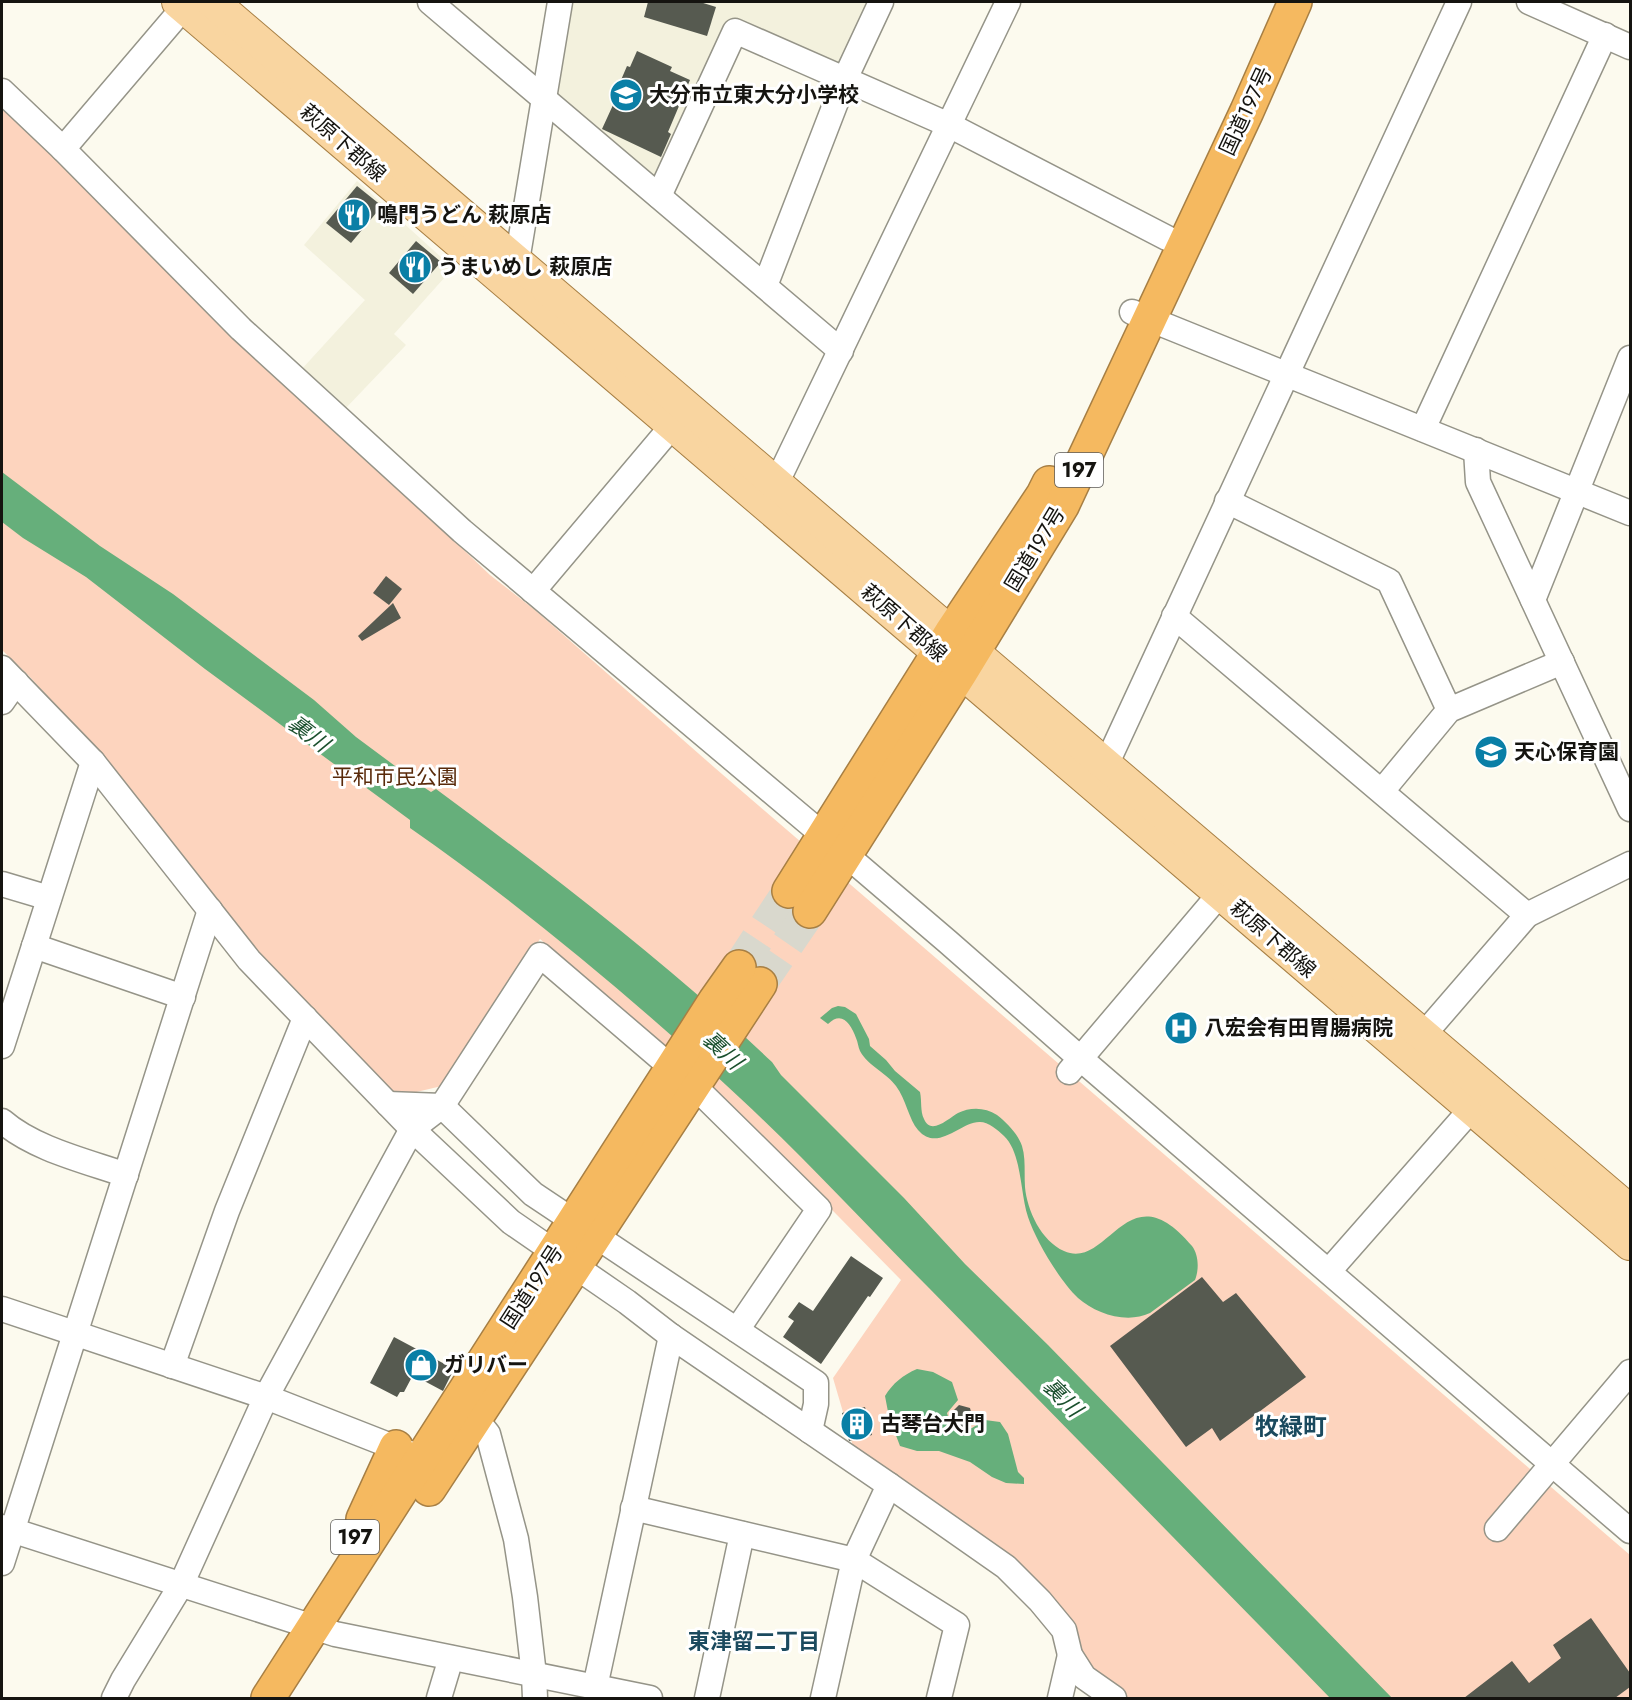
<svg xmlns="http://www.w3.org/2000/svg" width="1632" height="1700" viewBox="0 0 1632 1700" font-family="Jost,'Noto Sans JP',sans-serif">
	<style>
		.built { fill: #f3f1dd }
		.green { fill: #fdd4be }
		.water { fill: #66af7b }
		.building { fill: #565a50 }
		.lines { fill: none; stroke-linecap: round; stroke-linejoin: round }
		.highway-tunnel { stroke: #d9d8cd; stroke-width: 33; stroke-dasharray: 33 16; stroke-linecap: butt }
		.minor-casing { stroke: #959488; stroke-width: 27 }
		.major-casing { stroke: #a77f44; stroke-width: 34 }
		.highway-casing { stroke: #a77f44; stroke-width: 36 }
		.minor { stroke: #fff; stroke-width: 24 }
		.major { stroke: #f9d5a0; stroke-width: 32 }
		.highway { stroke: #f5b960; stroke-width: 33 }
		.labels { text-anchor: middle; stroke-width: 6; stroke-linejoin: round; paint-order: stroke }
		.shield { fill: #fff; stroke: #5b5a58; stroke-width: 1.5 }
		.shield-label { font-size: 20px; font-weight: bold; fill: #151410 }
		.poi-label { font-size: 21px; font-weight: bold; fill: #151410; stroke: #fff; text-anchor: start }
		.street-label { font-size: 21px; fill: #151410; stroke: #fff }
		.park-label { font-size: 21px; fill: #592a0a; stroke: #fff }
		.water-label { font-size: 22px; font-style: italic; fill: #1b502e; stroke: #fff }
		.neighbourhood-label { font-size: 22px; font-weight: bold; fill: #1b4a5e; stroke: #fff }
		.quarter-label { font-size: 24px; font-weight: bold; fill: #1b4a5e; stroke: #fff }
	</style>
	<rect width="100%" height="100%" fill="#fcfaee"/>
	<g class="built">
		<path d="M568,2H870L837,68L731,20L661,180L655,183L555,99Z"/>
		<path d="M357,181L453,268L394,334L406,345L344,410L301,370L365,300L304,245Z"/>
	</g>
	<path class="green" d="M2,108L490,575L535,610L715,768L1630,1555V1698H1128L1098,1677L1083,1657L1069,1625L855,1453L833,1378L901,1280L725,1101L540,939L446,1085L408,1094L395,1092L384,1083L327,1022L305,1001L257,952L104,758L30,677L2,650Z"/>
	<g class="water">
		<path d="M2,472L100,546L173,594L314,700L356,737L422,786L431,792L436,789C552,875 667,963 772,1062L781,1075L904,1198L965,1264L1048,1345L1199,1500L1392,1698H1330C1197,1561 1063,1425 929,1288C866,1225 806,1159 740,1098C637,1002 525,908 410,828V820L205,669L86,577L23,538L2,522Z"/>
		<path d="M838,1006L845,1007L856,1014L869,1039L870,1046L886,1060L895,1071L920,1092C922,1101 920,1111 924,1119C931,1136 949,1118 958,1113C970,1107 985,1107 997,1115C1007,1123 1018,1134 1022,1146C1026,1159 1024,1173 1025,1187C1027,1210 1041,1241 1064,1251C1109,1271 1127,1168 1192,1246C1199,1255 1199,1270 1195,1280L1150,1313C1127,1324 1096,1314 1078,1298C1060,1281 1036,1241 1028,1217C1020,1193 1022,1153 1004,1136C998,1130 988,1122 980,1122C961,1121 938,1153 918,1130C909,1120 906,1099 896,1086C887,1073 868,1066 860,1051C858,1047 858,1042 856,1038C851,1024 842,1010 828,1024L820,1018L832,1008Z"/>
		<path d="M917,1369L933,1372L952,1382L958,1400L947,1413L950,1423L960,1430L972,1428L985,1420L1000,1422L1008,1434L1018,1472L1024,1478V1484L1006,1483L992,1477L970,1462L939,1451H917L900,1446L889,1417L885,1396C893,1383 903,1375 917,1369Z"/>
	</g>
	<g class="building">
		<path d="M648,2H700L716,7L707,36L644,17Z"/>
		<path d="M637,51L672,67L670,71L690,80L668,132L671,134L661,157L602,129L624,81L621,80L627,66L630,67Z"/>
		<path d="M357,186L382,206L351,243L326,223Z"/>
		<path d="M416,241L441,262L413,294L389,273Z"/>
		<path d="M386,576L402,589L389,605L373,593Z"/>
		<path d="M393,603L401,618L362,641L358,636Z"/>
		<path d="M851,1256L883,1278L870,1297L868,1296L821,1364L783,1337L794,1321L788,1317L799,1302L813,1311Z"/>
		<path d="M1202,1277L1223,1302L1236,1293L1306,1377L1220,1441L1212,1428L1186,1447L1110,1346Z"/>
		<path d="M394,1337L454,1369L443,1391L413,1375L404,1392H400L397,1397L370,1383Z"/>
		<path d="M959,1405L970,1408L973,1419L965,1428L953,1424L951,1413Z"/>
		<path d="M865,1407L872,1435L849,1441L842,1413Z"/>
		<path d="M1591,1618L1630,1673V1687L1615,1698H1464L1512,1661L1529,1683L1561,1658L1553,1645Z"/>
	</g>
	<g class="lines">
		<g class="highway-tunnel">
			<path d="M739,967L789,891"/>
			<path d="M760,984L810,911"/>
		</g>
		<g class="minor-casing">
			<g id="minor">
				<path d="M430,2L841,351"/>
				<path d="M1529,2L1630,47"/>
				<path d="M2,91L63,149L241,329L462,531L823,835"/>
				<path d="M63,149L184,7L187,2"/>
				<path d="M659,196L735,31L949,125L1167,238"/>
				<path d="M509,272L517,261L560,2"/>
				<path d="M765,286L845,79L881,2"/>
				<path d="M1132,312L1630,513"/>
				<path d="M1423,429L1605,35"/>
				<path d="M1476,450L1478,482L1630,809"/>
				<path d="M767,495L776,484L1008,2"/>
				<path d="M1227,501L1389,581L1449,710"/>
				<path d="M533,591L684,412"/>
				<path d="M1533,600L1630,358"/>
				<path d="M1174,616L1527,915"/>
				<path d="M2,668L93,762L249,960L412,1129L511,1222L627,1302L671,1336L889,1485L1006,1567L1040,1601L1064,1630L1070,1655L1084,1677L1114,1698"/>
				<path d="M2,702L16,682"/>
				<path d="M1106,765L1459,2"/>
				<path d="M1382,791L1449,710L1562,662"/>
				<path d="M845,854L948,942L1081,1059L1630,1531"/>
				<path d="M2,884L49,898"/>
				<path d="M34,946L183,997"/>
				<path d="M2,1046L93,762"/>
				<path d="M1413,1047L1527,915L1630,864"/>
				<path d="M1069,1072L1230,882"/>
				<path d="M694,1086L819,1209L737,1330"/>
				<path d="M388,1104L442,1106L533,1194L816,1383V1404L810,1431"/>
				<path d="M2,1121C34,1149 86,1161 126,1175"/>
				<path d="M1329,1271L1482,1097"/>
				<path d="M2,1309L266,1397L409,1453"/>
				<path d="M172,1366L227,1211L305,1018"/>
				<path d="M476,1419L488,1434L516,1539L525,1597L534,1675L535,1698"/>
				<path d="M633,1508L854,1560L957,1625L939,1698"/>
				<path d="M2,1527L335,1634L650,1698"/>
				<path d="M1497,1529L1630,1372"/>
				<path d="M2,1563L210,910"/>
				<path d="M595,1687L671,1336"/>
				<path d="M114,1698L123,1680L181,1585L266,1397L412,1129L442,1106L540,955L672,1068"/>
				<path d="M439,1698L451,1658"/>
				<path d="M707,1698L742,1534"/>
				<path d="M823,1698L854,1560L889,1485"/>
				<path d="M1060,1698L1070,1655"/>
			</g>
		</g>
		<g class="major-casing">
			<g id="major">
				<path d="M178,2L1630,1244"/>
				<path d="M213,2L951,633L1630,1211"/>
			</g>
		</g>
		<g class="highway-casing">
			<g id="highway">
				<path d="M789,891L951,633L1043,495L1049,483"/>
				<path d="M810,911L961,672L1062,506L1247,111L1295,2"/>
				<path d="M429,1489L760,984"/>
				<path d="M363,1519L396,1447"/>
				<path d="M268,1698L715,1001L739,967"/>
			</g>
		</g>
		<use href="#minor" class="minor"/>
		<use href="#major" class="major"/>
		<use href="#highway" class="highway"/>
	</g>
	<defs>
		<g id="school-disc" transform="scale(1.725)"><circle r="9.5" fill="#0a7fa6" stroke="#fff"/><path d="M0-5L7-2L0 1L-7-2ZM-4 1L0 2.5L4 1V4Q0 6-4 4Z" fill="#fff"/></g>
		<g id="restaurant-disc" transform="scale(1.725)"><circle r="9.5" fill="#0a7fa6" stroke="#fff"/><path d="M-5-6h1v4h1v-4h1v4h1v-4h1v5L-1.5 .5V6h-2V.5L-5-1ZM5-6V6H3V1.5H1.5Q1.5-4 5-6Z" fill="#fff"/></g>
		<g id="hospital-disc" transform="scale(1.725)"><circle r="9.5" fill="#0a7fa6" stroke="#fff"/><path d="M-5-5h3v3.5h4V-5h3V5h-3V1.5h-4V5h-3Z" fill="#fff"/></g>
		<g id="shop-disc" transform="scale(1.725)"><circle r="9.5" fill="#0a7fa6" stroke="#fff"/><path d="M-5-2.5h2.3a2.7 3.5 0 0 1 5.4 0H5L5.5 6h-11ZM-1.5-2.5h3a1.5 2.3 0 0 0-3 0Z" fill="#fff"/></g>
		<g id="building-disc" transform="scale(1.725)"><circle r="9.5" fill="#0a7fa6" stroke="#fff"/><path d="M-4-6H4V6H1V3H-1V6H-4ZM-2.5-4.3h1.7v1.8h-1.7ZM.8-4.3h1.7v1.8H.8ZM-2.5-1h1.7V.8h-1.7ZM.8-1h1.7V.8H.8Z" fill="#fff"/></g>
	</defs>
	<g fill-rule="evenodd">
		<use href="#school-disc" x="626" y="95"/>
		<use href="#restaurant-disc" x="354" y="215"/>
		<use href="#restaurant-disc" x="415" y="267"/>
		<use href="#school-disc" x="1491" y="752"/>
		<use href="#hospital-disc" x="1181" y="1028"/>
		<use href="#shop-disc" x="421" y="1365"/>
		<use href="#building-disc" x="857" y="1424"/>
	</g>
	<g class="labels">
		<g class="shield">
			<rect x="1055" y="453" width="48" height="34" rx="4.5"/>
			<rect x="331" y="1520" width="48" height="34" rx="4.5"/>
		</g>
		<g class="shield-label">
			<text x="1079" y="477">197</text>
			<text x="355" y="1544">197</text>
		</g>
		<g class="poi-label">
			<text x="649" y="102">大分市立東大分小学校</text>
			<text x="377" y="222">鳴門うどん 萩原店</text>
			<text x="438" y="274">うまいめし 萩原店</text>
			<text x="1514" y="759">天心保育園</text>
			<text x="1204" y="1035">八宏会有田胃腸病院</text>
			<text x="444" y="1372">ガリバー</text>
			<text x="880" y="1431">古琴台大門</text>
		</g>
		<g class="street-label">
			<text transform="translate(1246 111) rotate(-65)" y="7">国道197号</text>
			<text transform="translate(343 143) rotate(41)" y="7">萩原下郡線</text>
			<text transform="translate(1035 549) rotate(-59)" y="7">国道197号</text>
			<text transform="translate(904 623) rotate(41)" y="7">萩原下郡線</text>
			<text transform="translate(1273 939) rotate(41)" y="7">萩原下郡線</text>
			<text transform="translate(532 1287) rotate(-57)" y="7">国道197号</text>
		</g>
		<g class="park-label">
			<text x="395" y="784">平和市民公園</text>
		</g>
		<g class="water-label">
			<text transform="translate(309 733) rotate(37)" y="8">裏川</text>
			<text transform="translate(723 1050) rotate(43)" y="8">裏川</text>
			<text transform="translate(1063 1397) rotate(45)" y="8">裏川</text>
		</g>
		<g class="neighbourhood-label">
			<text x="754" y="1649">東津留二丁目</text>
		</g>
		<g class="quarter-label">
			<text x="1291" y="1435">牧緑町</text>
		</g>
	</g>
	<rect width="1632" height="1700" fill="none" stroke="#151410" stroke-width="6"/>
</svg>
